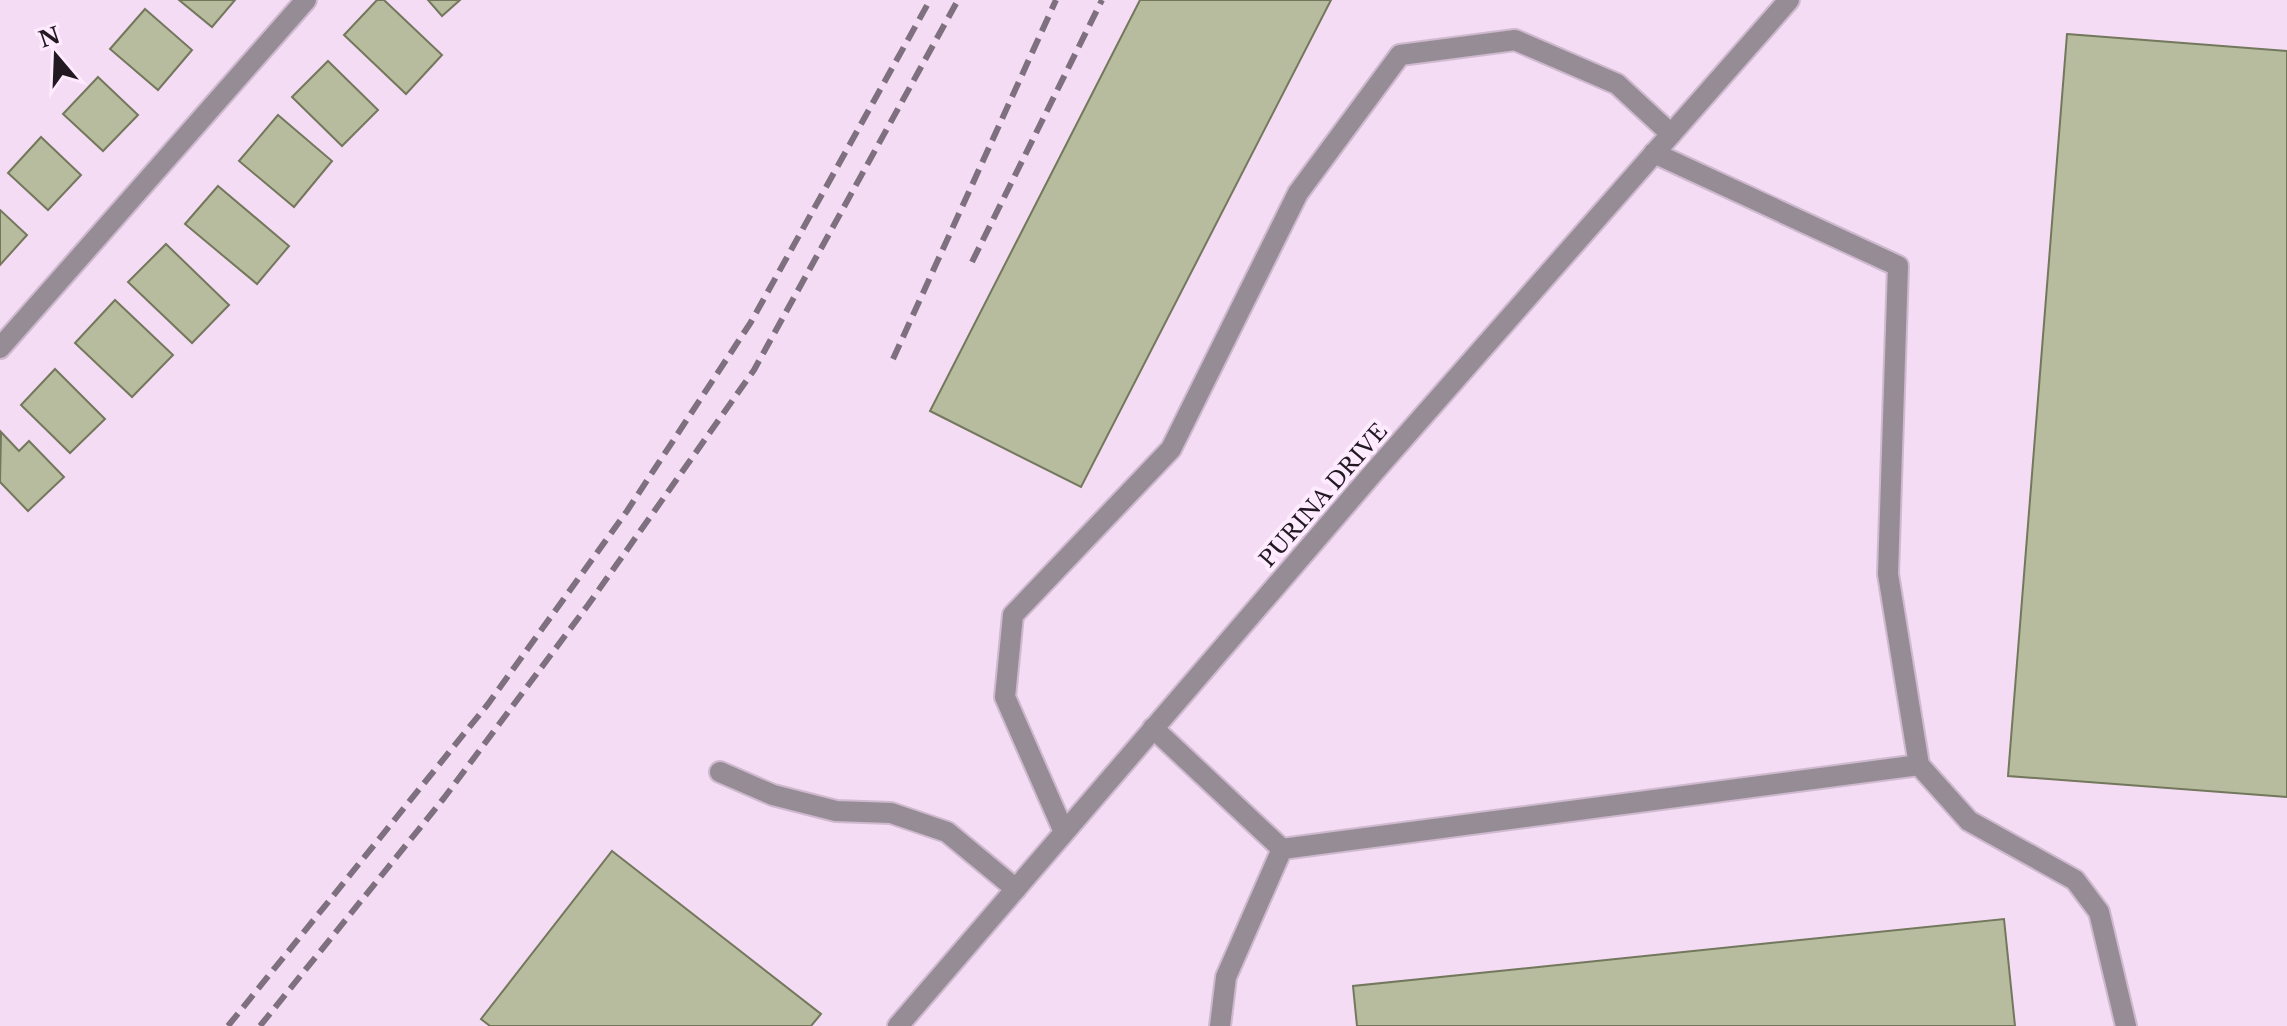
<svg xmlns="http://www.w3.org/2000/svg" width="2287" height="1026" viewBox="0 0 2287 1026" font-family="'Libre Baskerville',serif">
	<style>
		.building { fill: #b7bc9e; stroke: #73775c; stroke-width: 2 }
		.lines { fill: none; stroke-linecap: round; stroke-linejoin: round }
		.lane-casing { stroke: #ceb9ce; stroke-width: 24 }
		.street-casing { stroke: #ceb9ce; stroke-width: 24 }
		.lane { stroke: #968c96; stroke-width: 20 }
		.street { stroke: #968c96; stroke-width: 20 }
		.rail { stroke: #7f707f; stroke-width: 6; stroke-dasharray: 16 8; stroke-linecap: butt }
		.labels { text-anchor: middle; stroke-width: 8; stroke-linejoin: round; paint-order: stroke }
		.street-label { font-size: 22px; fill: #221922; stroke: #ffebff }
	</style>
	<rect width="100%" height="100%" fill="#f4dcf4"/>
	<g class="building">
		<path d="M179,0H235L212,27Z"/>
		<path d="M377,0H384L442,55L406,94L344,35Z"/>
		<path d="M428,0H460L442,16Z"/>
		<path d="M1140,0H1331L1081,487L930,411Z"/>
		<path d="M145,9L192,50L158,90L110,49Z"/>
		<path d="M2067,34L2287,51V797L2008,776Z"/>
		<path d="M328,61L378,110L342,146L292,97Z"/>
		<path d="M98,77L138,115L103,151L63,114Z"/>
		<path d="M278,115L332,161L294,207L239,161Z"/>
		<path d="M41,137L81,175L48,210L8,173Z"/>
		<path d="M218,186L289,246L257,284L185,224Z"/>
		<path d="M0,210L27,235L0,265Z"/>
		<path d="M166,244L229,305L192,343L128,282Z"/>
		<path d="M115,300L173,355L132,397L75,343Z"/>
		<path d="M55,369L105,419L70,453L21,405Z"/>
		<path d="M1,432L19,451L29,441L64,477L28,511L0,482Z"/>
		<path d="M612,851L821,1014L811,1026H490L481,1019Z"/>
		<path d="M2004,919L2015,1026H1357L1353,986Z"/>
	</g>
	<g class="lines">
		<g class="lane-casing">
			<g id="lane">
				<path d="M1654,153L1898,266L1888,574L1919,765L1969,821L2075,880L2099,912L2126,1026"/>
				<path d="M1153,728L1282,849L1919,765"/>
				<path d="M720,772L773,795L836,811L891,813L947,832L1016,889"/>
				<path d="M1064,832L1005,697L1013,615L1171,449L1298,193L1400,55L1515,40L1617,84L1671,134"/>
				<path d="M1220,1026L1226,977L1282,849"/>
			</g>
		</g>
		<g class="street-casing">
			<g id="street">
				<path d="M0,348L306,0"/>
				<path d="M898,1026L1374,472L1789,0"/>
			</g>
		</g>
		<use href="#lane" class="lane"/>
		<use href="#street" class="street"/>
		<g class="rail">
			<path d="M972,262L1102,0"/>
			<path d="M893,359L1056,0"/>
			<path d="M228,1026L488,704L627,511L751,322L930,0"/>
			<path d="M260,1026L444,798L588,605L754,370L958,0"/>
		</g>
	</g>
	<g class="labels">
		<g class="street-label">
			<text transform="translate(1323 495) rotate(-49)" y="8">PURINA DRIVE</text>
		</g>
	</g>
	<g transform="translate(56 56) rotate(341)" stroke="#ffebff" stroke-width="6" paint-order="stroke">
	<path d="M0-6L14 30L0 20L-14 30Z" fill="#221922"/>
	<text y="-12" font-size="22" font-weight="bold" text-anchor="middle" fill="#221922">N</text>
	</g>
</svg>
